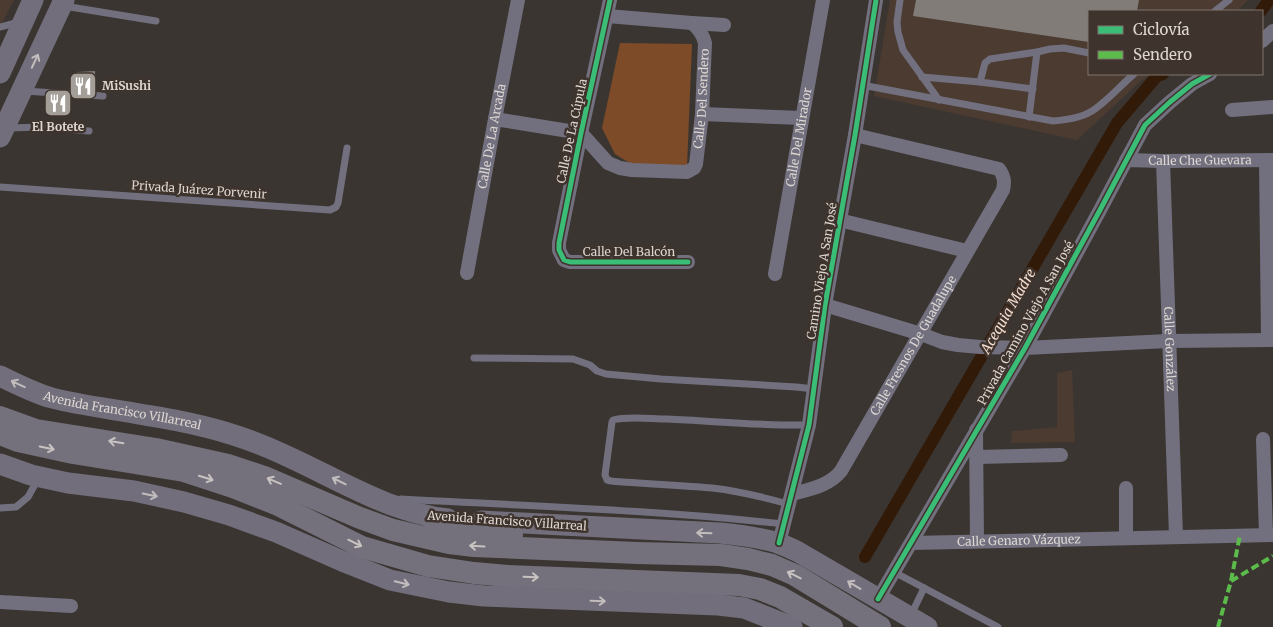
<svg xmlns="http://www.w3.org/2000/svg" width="1273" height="627" viewBox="0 0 1273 627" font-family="Merriweather,serif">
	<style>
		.built { fill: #4b3b31 }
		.green { fill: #7d4b28 }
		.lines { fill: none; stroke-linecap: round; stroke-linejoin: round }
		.canal { stroke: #311a08; stroke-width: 12 }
		.building { fill: #817c78 }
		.service { stroke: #72707f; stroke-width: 7 }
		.minor { stroke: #72707f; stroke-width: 14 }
		.primary { stroke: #726e7c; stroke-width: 21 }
		.trunk { stroke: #74707c; stroke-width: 22 }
		.quiet { stroke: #5cbc4b; stroke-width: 4; stroke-dasharray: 8 4; stroke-linecap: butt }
		.cycleway-casing { stroke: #3f342d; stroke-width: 8 }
		.cycleway { stroke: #3abd76; stroke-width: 5 }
		.oneway { stroke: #c2bcbc }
		.oneway2 { stroke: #c8c2c0 }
		.labels { text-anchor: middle; stroke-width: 5; stroke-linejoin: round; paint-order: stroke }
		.poi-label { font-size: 12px; font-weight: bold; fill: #ddd6d1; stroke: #3f342d; text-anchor: start }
		.street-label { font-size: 12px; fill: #ddd6d1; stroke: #3f342d }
		.water-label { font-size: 14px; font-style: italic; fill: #f4ddcf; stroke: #3f342d }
	</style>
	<rect width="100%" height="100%" fill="#3b3531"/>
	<g class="built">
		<path d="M0,0H14L0,27Z"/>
		<path d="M890,0H1248L1237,11H1089V74H1151L1142,80L1077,140L874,96Z"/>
		<path d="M1072,370L1075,442L1011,443L1012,431L1057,427V373Z"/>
	</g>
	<path class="green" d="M620,43L692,44L687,167H636L615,154L602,128Z"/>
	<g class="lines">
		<g class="canal">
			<path d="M1261,11L1269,0"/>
			<path d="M865,557L1117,123L1157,76L1163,74"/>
		</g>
	</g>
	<g class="building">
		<path d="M916,0H1139L1137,11H1089V42L913,16Z"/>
		<path d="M95,71L96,92L71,94L70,80H78L77,72Z"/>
	</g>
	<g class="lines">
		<g class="service">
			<path d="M900,0L897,22L898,32L903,50L939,100"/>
			<path d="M64,6L156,21"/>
			<path d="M1215,11L1229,0"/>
			<path d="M0,27L19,22"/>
			<path d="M922,77L980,82"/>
			<path d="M862,85L1053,121C1067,120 1083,118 1095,109C1109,99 1121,85 1134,74"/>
			<path d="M1033,89L980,82L985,63L990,59L1037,52L1050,49L1064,48L1089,53"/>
			<path d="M24,91L103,96"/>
			<path d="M1029,117L1037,52"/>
			<path d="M7,128L44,127L89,131"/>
			<path d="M0,187L330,210L336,207L338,203L347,148"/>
			<path d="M474,358L573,359L590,365L597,371L606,374L661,379L796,387L814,389"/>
			<path d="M401,499C528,506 656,510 784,524"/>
			<path d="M788,504C763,497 738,491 712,488C679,485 645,484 611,481L607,480L605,475L612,422L613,420C627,416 651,419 667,419C714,421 762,426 809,425"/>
			<path d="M0,508L16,507L28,497L38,479"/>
			<path d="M894,572L998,627"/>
			<path d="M911,615L924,588"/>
		</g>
		<g class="minor">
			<path d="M610,0L581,133L559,243V250L564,260L570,262H688"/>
			<path d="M607,16L692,23L724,25"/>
			<path d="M1262,41L1273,31"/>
			<path d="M1232,110L1273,107"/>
			<path d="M702,114L802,118"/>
			<path id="s1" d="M495,119L581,133L608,163L620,168L632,170L687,172L694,168L696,164L702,114L705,43C703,34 699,29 692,23"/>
			<path id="s2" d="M1126,160L1163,161L1273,160"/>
			<path d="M1266,160L1268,340"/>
			<path id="s3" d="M1163,161L1176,536"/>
			<path d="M839,220L967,251"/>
			<path id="s4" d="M467,273L495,119L518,0"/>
			<path id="s5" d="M775,274L823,0"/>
			<path d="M825,305L921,334L942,342L958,345L980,347L1025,348L1168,341L1273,340"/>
			<path d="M976,430L977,541"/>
			<path d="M1263,439L1266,535"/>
			<path d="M977,457L1061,455"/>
			<path d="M1126,488V538"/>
			<path id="s6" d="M792,494C810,489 829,486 841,471L1003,190C1005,181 1004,176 999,169L855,135"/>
			<path d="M779,543L809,425L825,305L855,135L876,0"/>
			<path id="s7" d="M911,543L1273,535"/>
			<path d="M878,599L1025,348L1100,210L1145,125L1170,102L1192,84L1210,74"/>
			<path d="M0,602L71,606"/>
		</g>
		<g class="primary">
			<path d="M0,73L33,0"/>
			<path d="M0,137L64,0"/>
			<path id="s8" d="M0,376C17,384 34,393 52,398C83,406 114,409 145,415C184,421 222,429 259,444C303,461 345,487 389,504C409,511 427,517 448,519"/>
			<path d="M0,464L31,475L68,483L134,491L184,502L229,515L276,532L342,561L390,580L449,592L484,596L718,605L744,608L792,627"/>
			<path d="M481,521L720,533C740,535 759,537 778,543C785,546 793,549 800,553L927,627"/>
		</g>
		<g class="trunk">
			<path d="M0,417L36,430L156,449L228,465L267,478L360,518L393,530L449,543L474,546L637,553L721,555L748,559L772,565L795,575L880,627"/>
			<path d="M0,434L18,441L73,453L184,471L233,487L276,504L362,547L428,566L474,573L507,576L739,585L760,589L780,597L832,627"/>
			<path d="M431,518L455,526L512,535"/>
		</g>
		<g class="quiet">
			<path d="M1231,581L1273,556"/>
			<path d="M1218,627L1231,581L1240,535"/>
		</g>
		<g class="cycleway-casing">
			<g id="cycleway">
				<path d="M610,0L581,133L559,243V250L564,260L570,262H688"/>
				<path d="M779,543L809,425L825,305L855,135L876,0"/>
				<path d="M878,599L1025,348L1100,210L1145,125L1170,102L1192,84L1210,74"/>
			</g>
		</g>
		<use href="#cycleway" class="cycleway"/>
	</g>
	<defs><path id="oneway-shaft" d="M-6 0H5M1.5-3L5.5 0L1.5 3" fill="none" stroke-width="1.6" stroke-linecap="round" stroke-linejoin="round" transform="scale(1.25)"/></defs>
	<g class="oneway">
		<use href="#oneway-shaft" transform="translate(35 61) rotate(-65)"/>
		<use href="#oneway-shaft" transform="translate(18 384) rotate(-155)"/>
		<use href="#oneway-shaft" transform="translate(339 481) rotate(-154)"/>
		<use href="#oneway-shaft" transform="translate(150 495) rotate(12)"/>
		<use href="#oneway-shaft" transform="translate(704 533) rotate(-178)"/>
		<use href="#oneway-shaft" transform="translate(402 583) rotate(13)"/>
		<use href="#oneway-shaft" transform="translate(854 585) rotate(-149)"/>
		<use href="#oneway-shaft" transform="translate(598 601) rotate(2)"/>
	</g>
	<g class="oneway2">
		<use href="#oneway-shaft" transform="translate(116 442) rotate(-171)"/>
		<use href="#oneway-shaft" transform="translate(47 448) rotate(12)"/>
		<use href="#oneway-shaft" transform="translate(206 478) rotate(17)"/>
		<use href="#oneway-shaft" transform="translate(274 481) rotate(-157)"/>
		<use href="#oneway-shaft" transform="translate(355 543) rotate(26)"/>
		<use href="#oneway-shaft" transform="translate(477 546) rotate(-177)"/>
		<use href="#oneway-shaft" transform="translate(794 575) rotate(-153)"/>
		<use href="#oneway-shaft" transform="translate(531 577) rotate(2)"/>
	</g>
	<defs>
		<g id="restaurant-square" transform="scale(1.4375)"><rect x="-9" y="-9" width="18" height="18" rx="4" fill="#a49e99" stroke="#3f342d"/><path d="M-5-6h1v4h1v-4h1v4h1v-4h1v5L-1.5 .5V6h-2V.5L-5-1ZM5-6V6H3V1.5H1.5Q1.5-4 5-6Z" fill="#fff"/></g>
	</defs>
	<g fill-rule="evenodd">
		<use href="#restaurant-square" x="83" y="86"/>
		<use href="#restaurant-square" x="58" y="103"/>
	</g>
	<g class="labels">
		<g class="poi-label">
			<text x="102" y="90">MiSushi</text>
			<text x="58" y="131" text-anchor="middle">El Botete</text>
		</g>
		<g class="street-label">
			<text dy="4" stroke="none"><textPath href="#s1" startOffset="286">Calle Del Sendero</textPath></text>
			<text transform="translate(572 131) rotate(-78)" y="4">Calle De La Cúpula</text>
			<text dy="4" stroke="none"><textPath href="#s4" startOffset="139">Calle De La Arcada</textPath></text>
			<text dy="4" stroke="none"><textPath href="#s5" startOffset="139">Calle Del Mirador</textPath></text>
			<text dy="4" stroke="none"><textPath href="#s2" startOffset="74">Calle Che Guevara</textPath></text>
			<text transform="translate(199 190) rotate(4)" y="4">Privada Juárez Porvenir</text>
			<text x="629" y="256">Calle Del Balcón</text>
			<text transform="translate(822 271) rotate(-81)" y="4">Camino Viejo A San José</text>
			<text transform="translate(1026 323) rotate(-61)" y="4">Privada Camino Viejo A San José</text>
			<text dy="4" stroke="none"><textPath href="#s6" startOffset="200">Calle Fresnos De Guadalupe</textPath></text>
			<text dy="4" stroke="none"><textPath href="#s3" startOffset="188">Calle González</textPath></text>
			<text dy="4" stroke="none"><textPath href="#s8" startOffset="128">Avenida Francisco Villarreal</textPath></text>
			<text transform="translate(507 521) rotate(4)" y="4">Avenida Francisco Villarreal</text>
			<text dy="4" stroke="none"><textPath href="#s7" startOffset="108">Calle Genaro Vázquez</textPath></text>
		</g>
		<g class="water-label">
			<text transform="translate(1008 311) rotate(-60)" y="5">Acequia Madre</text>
		</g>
	</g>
	<rect x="1088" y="10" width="175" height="65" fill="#3f342d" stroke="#7e756f"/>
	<rect x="1098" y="26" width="25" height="8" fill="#3abd76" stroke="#7e756f"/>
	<text x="1133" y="35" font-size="15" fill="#ddd6d1">Ciclovía</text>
	<rect x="1098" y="51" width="25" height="8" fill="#5cbc4b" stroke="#7e756f"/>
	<text x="1133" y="60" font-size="15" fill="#ddd6d1">Sendero</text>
</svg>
